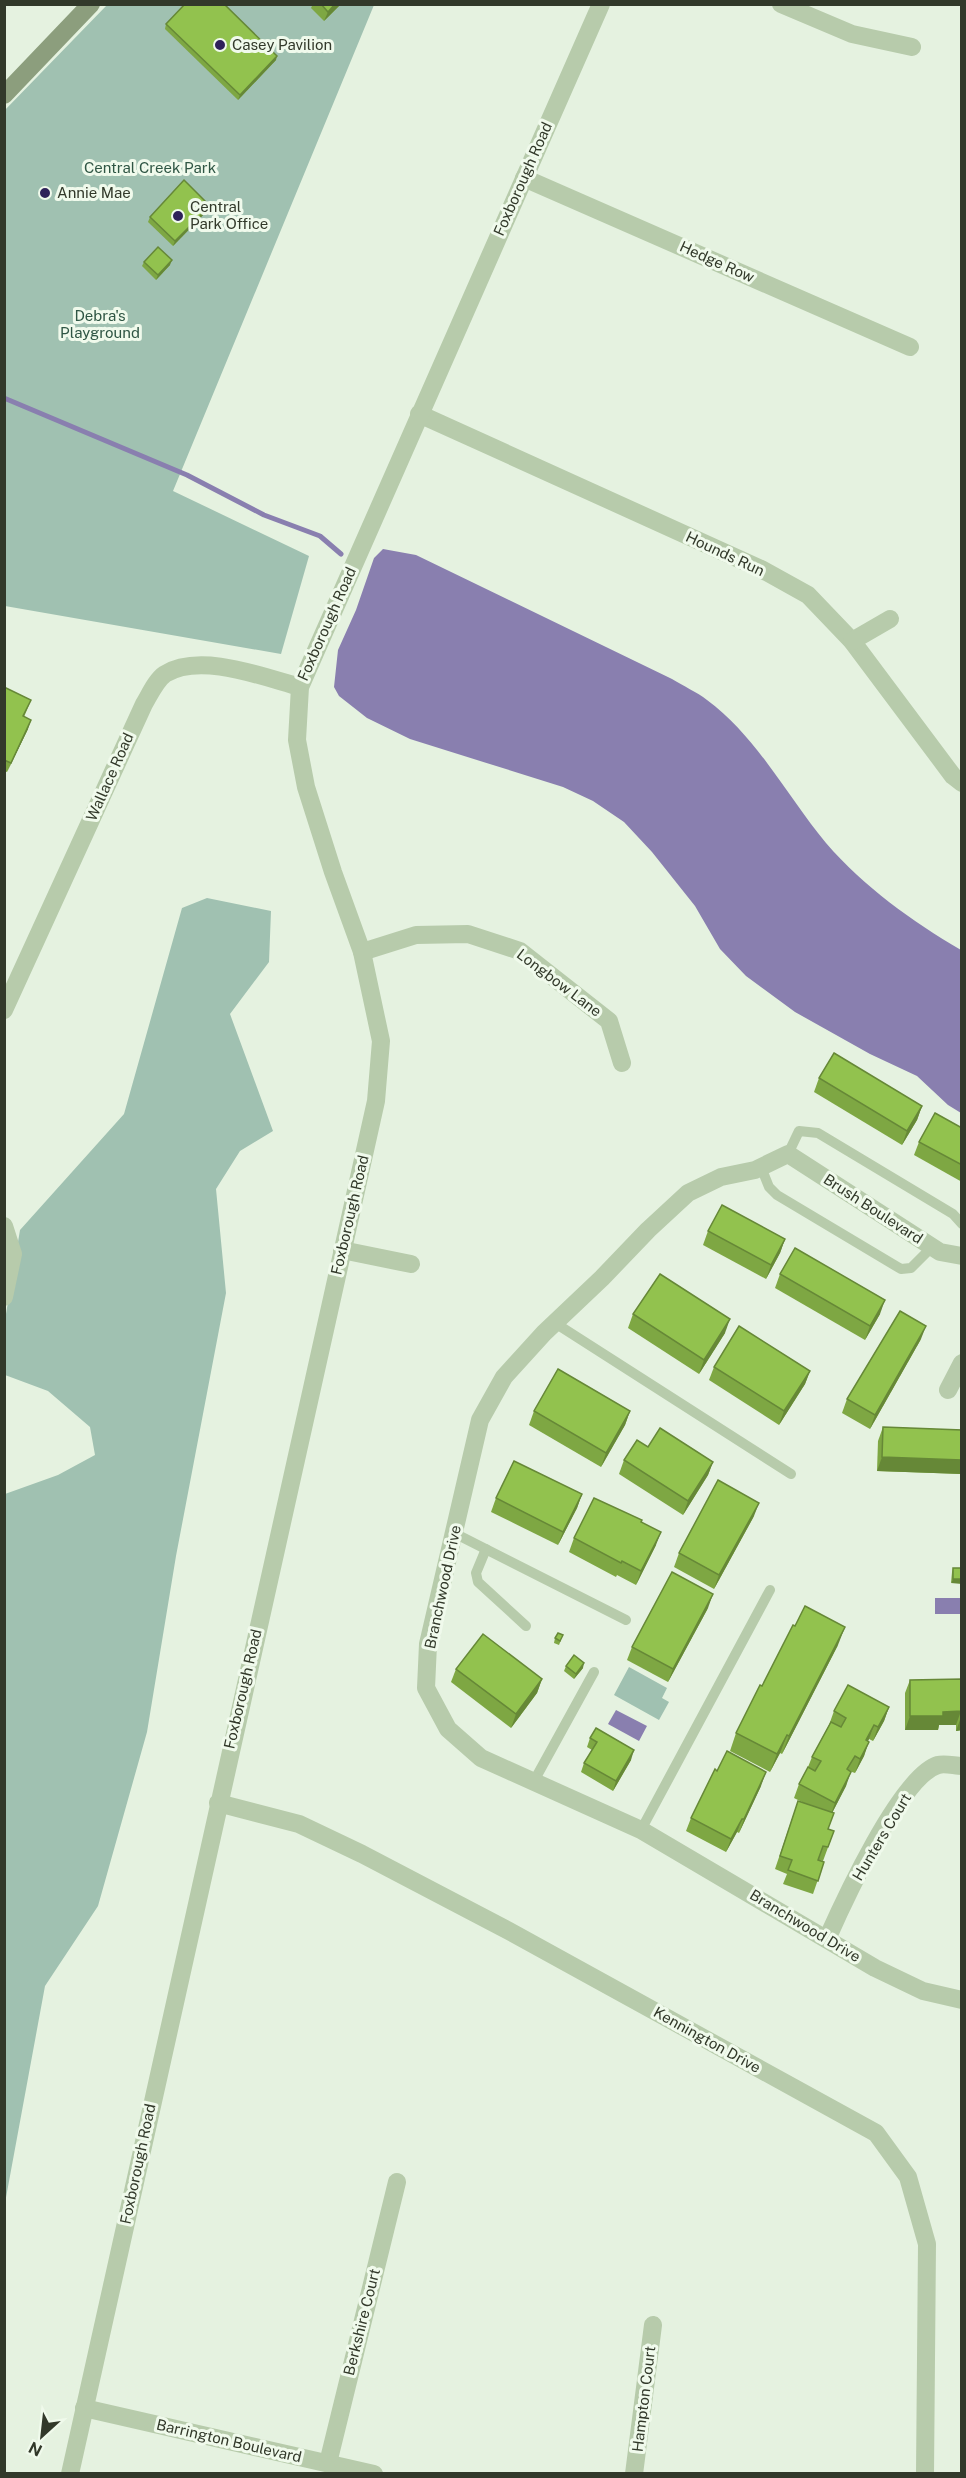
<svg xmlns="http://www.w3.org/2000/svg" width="966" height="2478" viewBox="0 0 966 2478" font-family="'Public Sans',sans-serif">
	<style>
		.green { fill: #a0c1b1 }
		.water { fill: #897faf }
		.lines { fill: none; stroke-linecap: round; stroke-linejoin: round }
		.stream { stroke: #897faf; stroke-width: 5 }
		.lane { stroke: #b7cbab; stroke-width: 10 }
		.street { stroke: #b7cbab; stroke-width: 18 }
		.secondary { stroke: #8c9e7d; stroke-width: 18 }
		.wall { fill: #7ea743 }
		.shaded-wall { fill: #668837 }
		.building { fill: #92c24e; stroke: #668837; stroke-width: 1.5 }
		.poi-dot { fill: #2e2159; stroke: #f0faec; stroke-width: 2 }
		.labels { text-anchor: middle; stroke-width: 6; stroke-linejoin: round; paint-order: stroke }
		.poi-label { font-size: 15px; fill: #32392a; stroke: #f0faec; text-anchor: start }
		.park-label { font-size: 15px; fill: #2f5644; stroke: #f0faec }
		.street-label { font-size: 15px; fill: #32392a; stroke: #f0faec }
	</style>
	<rect width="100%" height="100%" fill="#e5f2e0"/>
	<g class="green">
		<path d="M107,5H374L173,491L309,556L281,654L5,606L4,111Z"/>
		<path d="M207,898L271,911L269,962L230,1014L273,1131L240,1151L216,1189L226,1293L176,1556L147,1732L98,1906L45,1986L5,2203V1494L58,1475L95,1455L90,1427L48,1391L5,1375V1320L20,1230L124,1114L182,908Z"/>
		<path d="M629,1667L667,1688L662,1698L669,1702L659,1720L614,1695Z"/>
	</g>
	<g class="water">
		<path d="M383,549L416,555L672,679C683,686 697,692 707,700C757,737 787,796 826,843C864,887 912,921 961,950V1113L948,1105L917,1076L870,1054L795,1012L746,976L720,949L695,906L652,852L624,822L593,801L563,787L410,739L367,718L339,696L334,687L338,650L356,610L374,558Z"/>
		<rect x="935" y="1598" width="26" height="16"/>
		<path d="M616,1710L647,1726L639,1741L608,1724Z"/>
	</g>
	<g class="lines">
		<path class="stream" d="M4,398L187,475L264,515L320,536L341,554"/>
		<g class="lane">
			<path d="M788,1154L799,1131L818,1133L953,1214L962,1224"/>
			<path d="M761,1167L769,1187L777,1195L901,1269L911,1268L932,1247"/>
			<path d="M555,1323L791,1474"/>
			<path d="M454,1533L626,1620"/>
			<path d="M486,1549L476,1573L478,1582L526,1626"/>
			<path d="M534,1781L594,1672"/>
			<path d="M641,1830L770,1590"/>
		</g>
		<g class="street">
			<path d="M781,4L852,34L912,47"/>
			<path d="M524,178L910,347"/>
			<path d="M419,414L761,569L808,595L852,641L953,776L962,783"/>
			<path d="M852,641L890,619"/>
			<path d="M362,952L416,935L468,934L520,951L609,1021L622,1063"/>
			<path d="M4,1010L144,704C149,696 156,680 165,674C200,652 263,677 300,687"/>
			<path d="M4,1226L13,1254L4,1297"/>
			<path d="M342,1250L411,1264"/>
			<path d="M962,1256L940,1252L788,1154L755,1170L721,1177L688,1193L648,1230L602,1278L544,1333L504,1377L480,1420L428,1644L426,1688L448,1729L481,1758L641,1830L875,1968L923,1991L962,2000"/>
			<path d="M948,1390L962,1363"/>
			<path d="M218,1803L299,1824L362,1854L509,1931L876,2133L908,2177L927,2244L925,2474"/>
			<path d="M827,1939C843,1903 901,1776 938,1765C945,1763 955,1766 962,1766"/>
			<path d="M84,2408L374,2474"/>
			<path d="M328,2463L397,2182"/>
			<path d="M70,2474L376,1101L381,1041L362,952L333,872L306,787L297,740L300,687L601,4"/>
			<path d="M634,2474L653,2325"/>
		</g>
		<path class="secondary" d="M4,95L91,4"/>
	</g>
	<g class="wall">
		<path d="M313,4H341L324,21L311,8Z"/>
		<path d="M166,24L276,60L238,100L165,29Z"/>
		<path d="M210,206L208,210L173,246L148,222L150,217Z"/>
		<path d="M144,262L170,265L156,280L142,266Z"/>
		<path d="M4,687L31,700L24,717L28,729L7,772L4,771Z"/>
		<path d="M819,1078L922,1106L917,1120L902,1145L814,1092Z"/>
		<path d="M962,1128V1182L914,1155L919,1142Z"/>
		<path d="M708,1231L785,1239L780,1253L766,1279L703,1245Z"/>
		<path d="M780,1274L880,1314L865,1340L775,1288Z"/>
		<path d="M633,1314L725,1333L699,1374L628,1328Z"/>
		<path d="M921,1339L870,1429L842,1413L847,1399Z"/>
		<path d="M714,1367L810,1371L805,1384L779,1425L709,1380Z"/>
		<path d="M534,1411H630L625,1425L601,1467L529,1425Z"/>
		<path d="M883,1427L962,1430V1474L877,1471L878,1441Z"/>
		<path d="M648,1447L713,1462L708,1475L683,1515L619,1474L624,1460Z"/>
		<path d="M582,1494L577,1508L558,1545L491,1512L496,1498Z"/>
		<path d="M754,1516L714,1589L674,1567L679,1553Z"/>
		<path d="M641,1522L656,1545L636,1585L617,1575L616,1577L569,1552L574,1538Z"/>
		<path d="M953,1568H962L951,1583L952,1572Z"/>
		<path d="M708,1608L668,1682L627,1660L632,1647Z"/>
		<path d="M555,1638L561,1640L559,1645L554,1643Z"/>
		<path d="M838,1645L782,1754L780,1753L770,1772L730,1751L736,1733Z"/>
		<path d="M566,1666L583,1668L574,1679L564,1671Z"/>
		<path d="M456,1669L542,1679L537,1693L511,1728L451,1682Z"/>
		<path d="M962,1679V1730L956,1731V1725H939L938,1730H905V1693L910,1680Z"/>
		<path d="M889,1707L884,1721L873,1741L869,1739L868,1741L864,1756L855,1773L849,1771L846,1786L832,1813L828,1829L834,1831L823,1861L818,1860L824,1862L813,1894L783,1884L787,1874L775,1869L798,1801L804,1803L794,1798L799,1784L808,1767L812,1757L829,1725L834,1711Z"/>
		<path d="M590,1738L631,1760L613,1791L581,1772L584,1763L592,1750L587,1747Z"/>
		<path d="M761,1786L739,1833L737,1832L726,1852L686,1831L691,1818Z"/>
	</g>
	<g class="shaded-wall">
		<path d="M335,4H341L324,21L328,12Z"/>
		<path d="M277,56L276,60L238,100L240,95Z"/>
		<path d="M210,206L208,210L173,246L175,241Z"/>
		<path d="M172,260L170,265L156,280L158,275Z"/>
		<path d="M31,720L28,729L7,772L11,763Z"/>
		<path d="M922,1106L917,1120L902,1145L907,1131Z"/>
		<path d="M785,1239L780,1253L766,1279L771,1265Z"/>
		<path d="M885,1300L880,1314L865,1340L870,1326Z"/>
		<path d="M730,1319L725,1333L699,1374L704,1360Z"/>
		<path d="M926,1326L921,1339L870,1429L875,1415Z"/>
		<path d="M810,1371L805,1384L779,1425L784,1411Z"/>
		<path d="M630,1411L625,1425L601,1467L606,1453Z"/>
		<path d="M882,1457L962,1460V1474L877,1471Z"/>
		<path d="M713,1462L708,1475L683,1515L688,1501Z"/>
		<path d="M582,1494L577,1508L558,1545L563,1532Z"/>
		<path d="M759,1503L754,1516L714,1589L719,1575Z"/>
		<path d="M661,1532L656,1545L636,1585L641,1571Z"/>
		<path d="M953,1579H962V1584L951,1583Z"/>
		<path d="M713,1594L708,1608L668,1682L673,1669Z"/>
		<path d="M845,1627L838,1645L782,1754L789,1736Z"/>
		<path d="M584,1663L583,1668L574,1679L576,1674Z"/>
		<path d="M542,1679L537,1693L511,1728L516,1714Z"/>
		<path d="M889,1707L884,1721L873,1741L878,1727Z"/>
		<path d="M961,1711L956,1725H939L938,1730H905L910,1716L943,1712Z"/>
		<path d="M961,1717L962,1730L956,1731Z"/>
		<path d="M874,1725L869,1739L861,1754L866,1740Z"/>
		<path d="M787,1735L780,1753L770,1772L777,1754Z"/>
		<path d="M869,1742L864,1756L855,1773L860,1759Z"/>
		<path d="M634,1750L631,1760L613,1791L616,1781Z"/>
		<path d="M766,1772L761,1786L739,1833L744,1819Z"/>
		<path d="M851,1772L846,1786L830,1817L835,1803Z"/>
		<path d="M742,1819L737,1832L726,1852L731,1839Z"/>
	</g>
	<g class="building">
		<path d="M185,4H224L277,56L240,95L166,24Z"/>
		<path d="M321,4H335L328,12Z"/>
		<path d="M184,180L210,206L175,241L150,217Z"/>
		<path d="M158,247L172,260L158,275L144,262Z"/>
		<path d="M4,687L31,700L23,716L31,720L11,763L4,760Z"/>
		<path d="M834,1053L922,1106L907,1131L819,1078Z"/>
		<path d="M935,1113L962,1128V1165L919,1142Z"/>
		<path d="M722,1205L785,1239L771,1265L708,1231Z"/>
		<path d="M795,1248L885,1300L870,1326L780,1274Z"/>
		<path d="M660,1274L730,1319L704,1360L633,1314Z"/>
		<path d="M900,1311L926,1326L875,1415L847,1399Z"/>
		<path d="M739,1326L810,1371L784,1411L714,1367Z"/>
		<path d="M558,1369L630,1411L606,1453L534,1411Z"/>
		<path d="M883,1427L962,1430V1460L882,1457Z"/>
		<path d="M660,1428L713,1462L688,1501L624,1460L637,1440L648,1447Z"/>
		<path d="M514,1461L582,1494L563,1532L496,1498Z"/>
		<path d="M718,1480L759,1503L719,1575L679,1553Z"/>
		<path d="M594,1498L642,1520L641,1522L661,1532L641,1571L622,1561L621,1563L574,1538Z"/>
		<rect x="953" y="1568" width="9" height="11"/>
		<path d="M672,1572L713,1594L673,1669L632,1647Z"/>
		<path d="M805,1606L845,1627L789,1736L787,1735L777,1754L736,1733L760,1685L762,1686L793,1625L795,1626Z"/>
		<path d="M558,1633L563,1635L560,1641L555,1638Z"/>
		<path d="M483,1634L542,1679L516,1714L456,1669Z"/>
		<path d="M574,1655L584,1663L576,1674L566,1666Z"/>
		<path d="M962,1679V1717L961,1711L943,1712V1716H910V1680Z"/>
		<path d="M848,1685L889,1707L878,1727L874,1725L866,1740L869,1742L860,1759L855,1756L847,1769L851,1772L835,1803L799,1784L808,1767L815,1771L821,1761L812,1757L831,1722L841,1727L846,1718L834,1711Z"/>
		<path d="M596,1728L634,1750L616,1781L584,1763L597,1742L590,1738Z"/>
		<path d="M727,1751L766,1772L744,1819H742L731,1839L691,1818L715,1769L717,1771Z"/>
		<path d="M798,1801L834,1813L828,1829L834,1831L828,1847L823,1846L818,1860L824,1862L818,1881L788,1870L792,1860L780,1856Z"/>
	</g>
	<g class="poi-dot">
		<circle cx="220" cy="45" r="6"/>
		<circle cx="45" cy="193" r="6"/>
		<circle cx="178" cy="216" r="6"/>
	</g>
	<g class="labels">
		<g class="poi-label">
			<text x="232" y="50">Casey Pavilion</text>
			<text x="57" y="198">Annie Mae</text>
			<text x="190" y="212">Central<tspan x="190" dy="17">Park Office</tspan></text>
		</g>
		<g class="park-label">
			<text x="150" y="173">Central Creek Park</text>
			<text x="100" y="321">Debra's<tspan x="100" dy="17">Playground</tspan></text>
		</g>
		<g class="street-label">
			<text transform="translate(523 179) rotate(-66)" y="5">Foxborough Road</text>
			<text transform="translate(717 262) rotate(24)" y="5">Hedge Row</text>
			<text transform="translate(725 554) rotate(25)" y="5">Hounds Run</text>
			<text transform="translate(327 624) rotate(-66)" y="5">Foxborough Road</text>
			<text transform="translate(110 777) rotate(-66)" y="5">Wallace Road</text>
			<text transform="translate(559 983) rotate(37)" y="5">Longbow Lane</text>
			<text transform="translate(873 1209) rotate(33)" y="5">Brush Boulevard</text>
			<text transform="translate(350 1215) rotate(-77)" y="5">Foxborough Road</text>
			<text transform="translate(443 1587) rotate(-78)" y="5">Branchwood Drive</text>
			<text transform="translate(243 1689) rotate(-77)" y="5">Foxborough Road</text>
			<text transform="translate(882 1837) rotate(-59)" y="5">Hunters Court</text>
			<text transform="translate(805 1926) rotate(31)" y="5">Branchwood Drive</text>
			<text transform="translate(707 2040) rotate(29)" y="5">Kennington Drive</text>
			<text transform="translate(138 2164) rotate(-78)" y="5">Foxborough Road</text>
			<text transform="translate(362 2322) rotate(-76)" y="5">Berkshire Court</text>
			<text transform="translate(644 2399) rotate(-83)" y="5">Hampton Court</text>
			<text transform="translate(229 2441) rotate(13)" y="5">Barrington Boulevard</text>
		</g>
	</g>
	<rect width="966" height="2478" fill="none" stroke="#32392a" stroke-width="12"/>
	<g transform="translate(42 2436) rotate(207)" stroke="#f0faec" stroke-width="4.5" paint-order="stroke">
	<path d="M0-4.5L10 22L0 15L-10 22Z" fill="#32392a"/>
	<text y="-9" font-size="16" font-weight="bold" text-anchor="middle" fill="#32392a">N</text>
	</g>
</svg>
